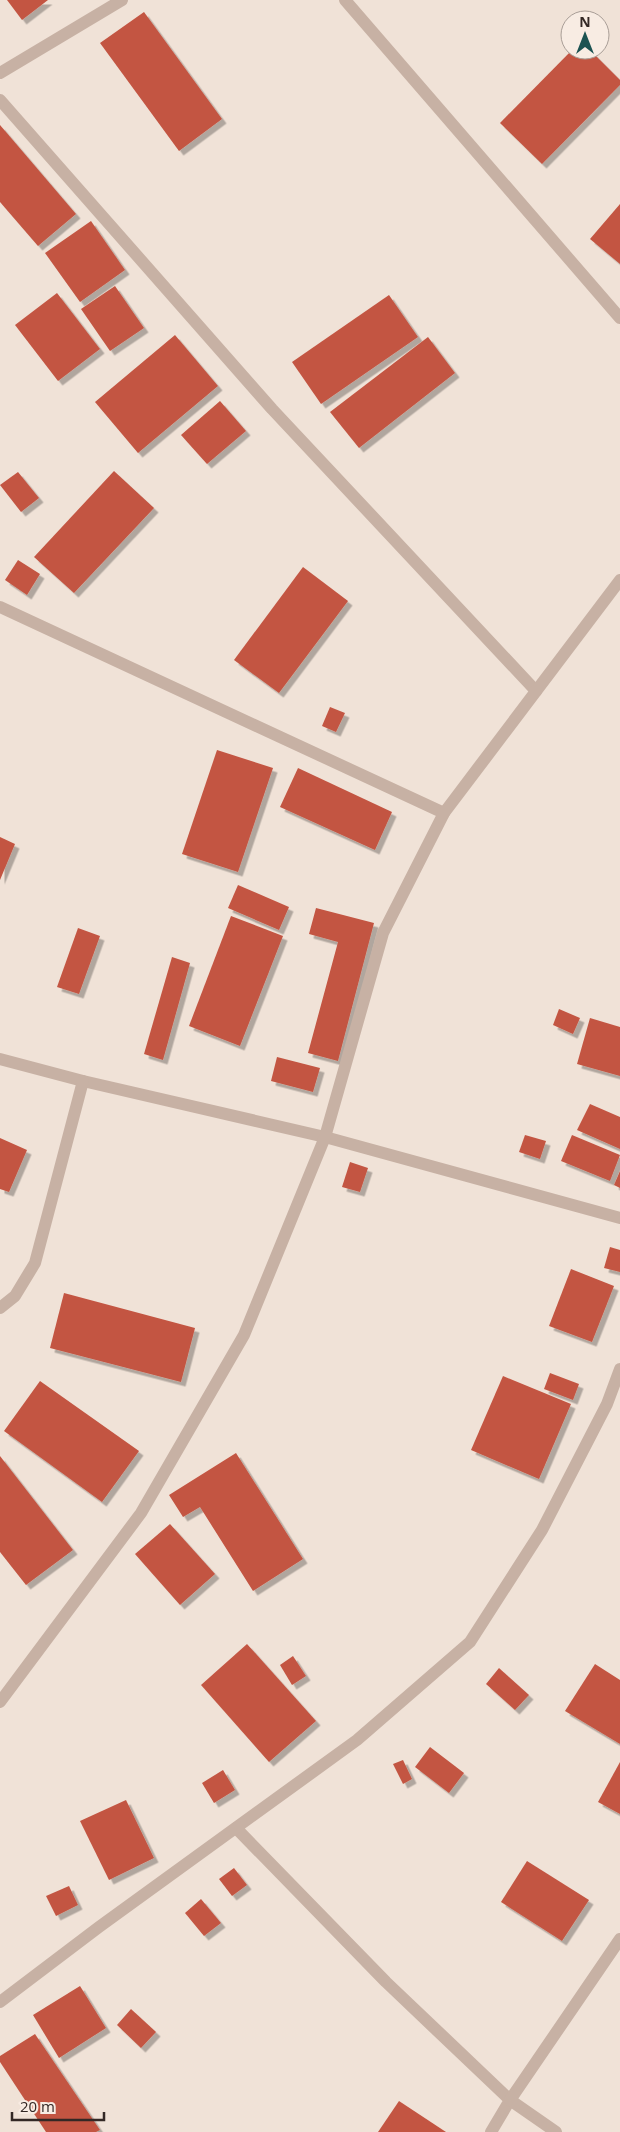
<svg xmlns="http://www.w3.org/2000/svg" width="620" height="2132" viewBox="0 0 620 2132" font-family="'Open Sans',sans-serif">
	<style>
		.building { fill: #c35542; filter: url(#shadow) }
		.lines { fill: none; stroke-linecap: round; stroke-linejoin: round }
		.minor { stroke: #c7b1a4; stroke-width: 12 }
	</style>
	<defs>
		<filter id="shadow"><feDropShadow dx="4.5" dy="4.5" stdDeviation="0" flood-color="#0004"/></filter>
	</defs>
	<rect width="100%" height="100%" fill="#f0e2d7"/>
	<g class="building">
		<path d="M7,0H48L22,20Z"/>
		<path d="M144,12L222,119L179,151L100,43Z"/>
		<path d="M572,50H590L620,80V85L542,164L500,123Z"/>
		<path d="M0,125L76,214L38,246L0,202Z"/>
		<path d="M620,204V264L590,239Z"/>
		<path d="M91,221L125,270L80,302L45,253Z"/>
		<path d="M115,286L144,328L110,351L81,309Z"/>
		<path d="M57,293L100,349L58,381L15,325Z"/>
		<path d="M389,295L418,337L321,404L292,362Z"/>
		<path d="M175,335L218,386L138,453L95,402Z"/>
		<path d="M428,337L455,373L359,448L330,412Z"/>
		<path d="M220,401L246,431L207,464L181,435Z"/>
		<path d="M114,471L154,508L74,593L34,557Z"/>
		<path d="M18,472L39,498L21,512L0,485Z"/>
		<path d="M18,560L40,574L27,595L5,580Z"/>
		<path d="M303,567L348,601L279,693L234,660Z"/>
		<path d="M330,707L345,713L336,732L322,726Z"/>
		<path d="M217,750L273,768L238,872L182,854Z"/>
		<path d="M298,768L392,812L375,850L280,807Z"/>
		<path d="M0,837L15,844L0,880Z"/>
		<path d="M238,885L289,907L279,930L228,908Z"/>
		<path d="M316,908L374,923L338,1061L308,1053L338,942L309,934Z"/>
		<path d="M231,916L283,936L240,1046L189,1026Z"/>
		<path d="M78,928L100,936L79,994L57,987Z"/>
		<path d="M172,957L190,963L163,1060L144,1054Z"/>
		<path d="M559,1009L580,1018L573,1034L553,1025Z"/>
		<path d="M590,1018L620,1027V1076L577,1064Z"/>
		<path d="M277,1057L320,1068L313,1092L271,1081Z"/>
		<path d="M590,1104L620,1117V1149L577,1130Z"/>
		<path d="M525,1135L546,1141L540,1159L519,1152Z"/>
		<path d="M572,1135L620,1155L610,1181L561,1161Z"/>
		<path d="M0,1138L27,1150L9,1192L0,1189Z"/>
		<path d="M350,1162L368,1168L360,1192L342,1187Z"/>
		<path d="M620,1171V1188L614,1185Z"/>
		<path d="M610,1247L620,1250V1272L604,1268Z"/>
		<path d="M571,1269L614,1286L592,1342L549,1326Z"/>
		<path d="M64,1293L195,1328L181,1382L50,1348Z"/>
		<path d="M550,1373L579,1384L573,1400L544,1389Z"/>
		<path d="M503,1376L571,1404L539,1479L471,1450Z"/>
		<path d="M40,1381L139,1451L102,1502L4,1431Z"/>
		<path d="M236,1453L303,1559L253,1591L200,1507L183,1517L169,1495Z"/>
		<path d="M0,1456L73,1550L26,1585L0,1552Z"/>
		<path d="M170,1524L215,1574L180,1605L135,1554Z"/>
		<path d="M247,1644L316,1721L269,1762L201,1685Z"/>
		<path d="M293,1656L306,1676L292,1685L280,1665Z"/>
		<path d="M595,1664L620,1680V1744L565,1711Z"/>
		<path d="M499,1668L529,1695L515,1710L486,1684Z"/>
		<path d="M430,1747L464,1773L449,1793L415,1767Z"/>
		<path d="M403,1760L412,1779L403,1784L393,1764Z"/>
		<path d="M620,1762V1814L598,1802Z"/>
		<path d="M223,1770L235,1790L214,1803L202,1783Z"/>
		<path d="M126,1800L154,1858L109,1880L80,1821Z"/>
		<path d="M527,1861L589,1900L562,1941L501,1902Z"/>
		<path d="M234,1868L247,1885L232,1896L219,1879Z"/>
		<path d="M69,1886L78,1905L56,1916L46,1896Z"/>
		<path d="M201,1899L221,1923L204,1936L185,1913Z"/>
		<path d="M80,1986L106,2028L59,2058L33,2015Z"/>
		<path d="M131,2009L156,2032L141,2048L117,2025Z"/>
		<path d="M35,2034L100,2130L96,2132H46L0,2062V2056Z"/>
		<path d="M399,2101L446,2132H378Z"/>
	</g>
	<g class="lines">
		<g class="minor">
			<path d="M345,0L620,318"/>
			<path d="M0,73L122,0"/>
			<path d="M0,100L272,409L536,691"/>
			<path d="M0,607L444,813"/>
			<path d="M0,1059L83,1081L325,1137L620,1218"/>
			<path d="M0,1308L15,1296L35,1263L83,1081"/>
			<path d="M0,1702L141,1513L244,1335L325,1137L383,933L444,813L620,580"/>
			<path d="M236,1828L386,1982L510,2100L491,2132"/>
			<path d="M0,2002L99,1927L357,1740L470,1642L542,1530L607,1404L620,1369"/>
			<path d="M556,2132L510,2100L620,1939"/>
		</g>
	</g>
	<g transform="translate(585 35)"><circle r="24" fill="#f8ece3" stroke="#a99e97"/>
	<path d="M0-4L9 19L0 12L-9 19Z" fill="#1c5352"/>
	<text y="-8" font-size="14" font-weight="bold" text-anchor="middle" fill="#332825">N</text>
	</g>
	<path d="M12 2112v8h92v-8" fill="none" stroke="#332825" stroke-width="2.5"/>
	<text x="20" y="2112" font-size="15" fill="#332825" stroke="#f8ece3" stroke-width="4" paint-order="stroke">20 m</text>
</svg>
